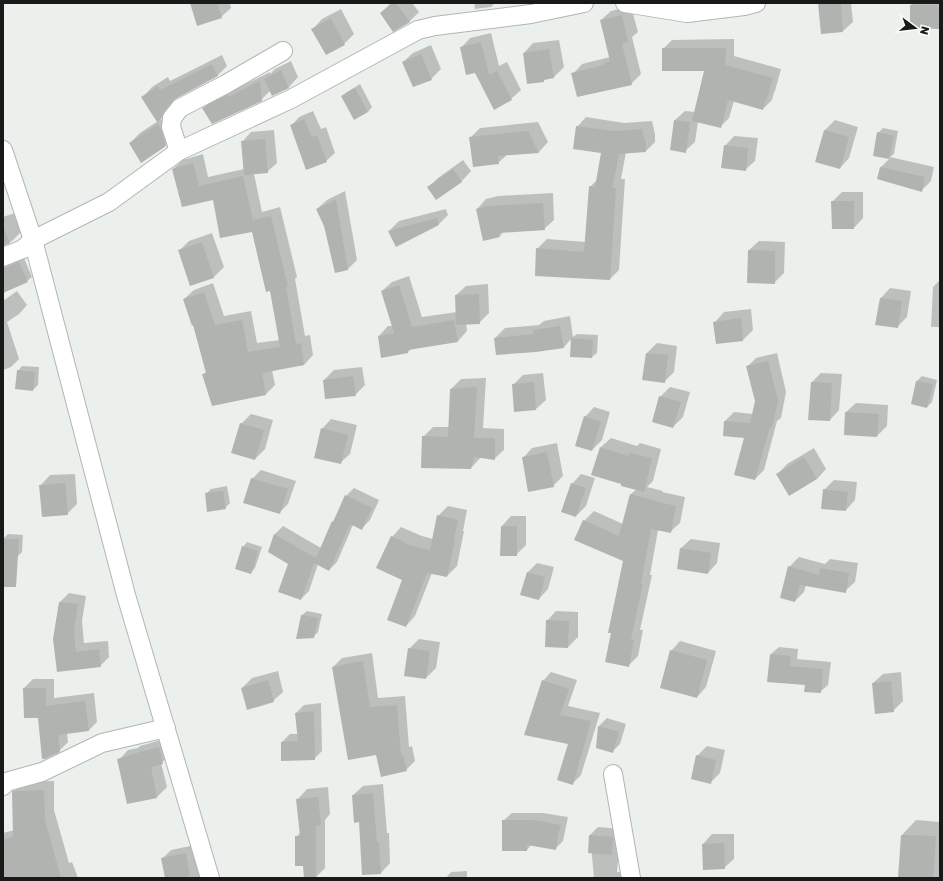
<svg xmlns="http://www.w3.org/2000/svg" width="943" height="881" viewBox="0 0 943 881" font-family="'Golos Text',sans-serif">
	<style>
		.shadow { fill: #0003 }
		.building { fill: #b0b3b0 }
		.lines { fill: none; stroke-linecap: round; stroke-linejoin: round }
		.street-casing { stroke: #b2b6b2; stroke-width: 20 }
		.street { stroke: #fff; stroke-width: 18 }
	</style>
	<rect width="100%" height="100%" fill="#ecf0ed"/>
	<g class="shadow">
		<path d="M191,3H230L231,8L221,17Z"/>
		<path d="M391,3H412L419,12L409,22L381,13Z"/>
		<path d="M474,3H495L491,7L475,9Z"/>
		<path d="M819,3H851L853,22L843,31Z"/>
		<path d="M913,3H940V24L911,5Z"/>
		<path d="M631,6L638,32L632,37L641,74L631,84L573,74L582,64L610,57L601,20L611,11Z"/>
		<path d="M341,9L354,34L344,44L313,29L322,19Z"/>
		<path d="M491,33L499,66L507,62L521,90L511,99L475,71L461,48L470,38Z"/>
		<path d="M734,39V56L781,69L775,91L774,92L772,100L763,109L734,101L729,118L720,127L698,121L695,142L685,151L675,120L685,111L695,112L706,70L663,49L672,40Z"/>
		<path d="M559,40L564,67L554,77L546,78L544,81L524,53L533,43Z"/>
		<path d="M431,45L441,69L431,79L403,62L413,53Z"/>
		<path d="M222,55L227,66L217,76L177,97L173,101L171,108L160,119V120L168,115L176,136L166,145L130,143L140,133L158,121L143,97L152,87L168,77L170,81Z"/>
		<path d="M291,61L298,77L289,87L270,91L261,100L203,109L213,99L237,86L238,88L270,72V74L275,69Z"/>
		<path d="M360,84L372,107L368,112L342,96L347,92Z"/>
		<path d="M313,111L321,129L326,127L335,153L326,161L291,126L299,117Z"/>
		<path d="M586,117L624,123L652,121L655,134V142L646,151L626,152L621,179H625L619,270L610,279L537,249L547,239L586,242L590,187L598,179L602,152L577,127Z"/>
		<path d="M835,120L858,127L849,158L840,168L816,161L825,130Z"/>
		<path d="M538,122L548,142L539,152L507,155L498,163L470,138L480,128Z"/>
		<path d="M883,128L898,131L894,154L890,157L934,167L931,181L921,191L878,179L881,167L890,158L874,155L878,133Z"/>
		<path d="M274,130L277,163L267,172L254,174L262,212L280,207L297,277L295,279L305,336L310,335L313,355L304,365L272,370L275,385L266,394L213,405L203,375L207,371L194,324L184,299L194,290L213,283L224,316L251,311L257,343L280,340L271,290L253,231L213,198L173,169L183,160L203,154L208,177L244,169L242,142L251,132Z"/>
		<path d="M734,136L758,138L755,161L745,170L725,146Z"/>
		<path d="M463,160L471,171L462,181L436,199L428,188L438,178Z"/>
		<path d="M345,191L357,260L347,270L317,209L327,200Z"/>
		<path d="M842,192H863V218L854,228L832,202Z"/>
		<path d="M553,193L554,220L544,229L504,231L500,236L477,209L486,199L498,196Z"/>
		<path d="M446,209L448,215L439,224L389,231L399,221Z"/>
		<path d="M15,213L22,231L12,241L3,245V217Z"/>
		<path d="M212,233L224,267L214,277L191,285L179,251L189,241Z"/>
		<path d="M759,241L785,242L784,273L774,283L749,250Z"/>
		<path d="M24,258L32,277L27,281L4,267L9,263Z"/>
		<path d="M409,276L422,317L457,312L456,295L466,286L488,284L489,313L479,323H466L467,331L458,341L412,348L408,352L379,336L388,326H393L382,291L392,282Z"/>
		<path d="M940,280V327H931L933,287Z"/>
		<path d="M890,288L911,291L907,317L897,327L877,324L881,298Z"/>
		<path d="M17,291L27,305L19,314L7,322L19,359L11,367L3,370V301Z"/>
		<path d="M751,309L753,330L743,340L717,343L715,322L724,312Z"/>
		<path d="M570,316L573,337L577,334L598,335L597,353L592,357L571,356L572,338L564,347L495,338L505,328L539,325L544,321Z"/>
		<path d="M657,343L677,346L674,372L664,382L647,353Z"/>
		<path d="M777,353L786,392L781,418L777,421L764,470L755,479L746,437L724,435L725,421L734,412L753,414L756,401L747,367L756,358Z"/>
		<path d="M22,366L39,367L38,385L33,390L18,371Z"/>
		<path d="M362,367L365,385L355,395L324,380L334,370Z"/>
		<path d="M543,373L546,400L536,409L513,385L523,375Z"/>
		<path d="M821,373L842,374L839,410L830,420L811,383Z"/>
		<path d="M922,376L937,380L932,402L927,407L912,403L917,381Z"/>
		<path d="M486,378L483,428L504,429V450L494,459L481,457L471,468L423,437L433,427H449L451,389L461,379Z"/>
		<path d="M670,387L690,392L683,417L673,427L660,397Z"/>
		<path d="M856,403L888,405L887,426L877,436L846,412Z"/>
		<path d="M594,407L610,412L602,440L592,450L585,417Z"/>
		<path d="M251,414L273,420L265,449L255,459L241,424Z"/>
		<path d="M331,419L357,425L350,454L340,463L322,429Z"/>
		<path d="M611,438L637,446L640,443L661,449L653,481L647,487L663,491L662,492L685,497L680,523L670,532L658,530L650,575H652L640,630H643L638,656L628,666L624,560L584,521L594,511L623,524L631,494L637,489L601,447Z"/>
		<path d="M557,443L563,476L553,486L523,458L532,448Z"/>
		<path d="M814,448L826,469L817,479L778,474L787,464Z"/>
		<path d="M261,470L296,481L288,504L279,513L252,479Z"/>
		<path d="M75,474L77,504L67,514L41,485L50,475Z"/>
		<path d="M581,474L595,478L586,506L576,516L572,484Z"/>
		<path d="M834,480L857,482L855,500L846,510L824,490Z"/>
		<path d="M227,486L230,503L225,508L206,494L211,489Z"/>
		<path d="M354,488L379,500L370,520L361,529L353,525L337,562L329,570L318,564L309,591L301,599L290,563L269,552L275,534L283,526L321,548L333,522L335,519L346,496Z"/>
		<path d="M448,506L467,510L463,531H464L457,566L447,576L432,573L415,616L406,626L403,580L392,537L401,527L422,536L433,539L438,516Z"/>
		<path d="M511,516H526V545L516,555H501L502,526Z"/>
		<path d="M8,534L23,535L22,552L17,557L3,556V539Z"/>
		<path d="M691,539L720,543L717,563L708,573L681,548Z"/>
		<path d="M247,542L262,547L255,568L251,573L243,547Z"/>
		<path d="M799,557L825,564L830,559L858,563L855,582L845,591L806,585L804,592L795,601L789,567Z"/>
		<path d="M537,563L554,567L548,589L539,599L528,572Z"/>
		<path d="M69,593L86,596L82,621L84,643L108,641L109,657L100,666L58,671L54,632L56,630L60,602Z"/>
		<path d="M307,611L322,614L318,632L313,637L302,615Z"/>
		<path d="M556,611L578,612V637L568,647L547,621Z"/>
		<path d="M419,639L440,642L436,668L426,678L409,649Z"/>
		<path d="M680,641L716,651L706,687L697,697L671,651Z"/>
		<path d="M779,647L798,649L797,659L831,662L828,685L820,692L806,685L771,654Z"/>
		<path d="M372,653L378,698L405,696L409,747L412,746L415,761L406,770L376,753L333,667L342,658Z"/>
		<path d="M278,671L283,692L273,701L242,688L252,678Z"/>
		<path d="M551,672L577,680L568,706L600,713L581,775L572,784L569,743L543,681Z"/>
		<path d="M901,672L903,701L893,711L873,683L883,674Z"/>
		<path d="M33,679H54V698L94,693L97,722L89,730L67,733L68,742L59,751L38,717L24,688Z"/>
		<path d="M321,703L322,751L314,759L282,742L290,734H298L296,713L304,705Z"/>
		<path d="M607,718L626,724L620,744L612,752L597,747L599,726Z"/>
		<path d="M168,738L172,753L161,763L167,787L157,797L128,803L119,760L128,750L138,748L140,746Z"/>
		<path d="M707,746L725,750L720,773L710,783L697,756Z"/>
		<path d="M54,781V810L69,863L72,862L78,878H3V833L22,828L14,791L23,782Z"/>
		<path d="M383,784L387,833H389L390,863L381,873L360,821L353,795L363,786Z"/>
		<path d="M328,787L330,814L325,820V868L315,878H305L304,865L296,837L301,832L298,799L307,789Z"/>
		<path d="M512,813H543L568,817L563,841L555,849L531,845L527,850L503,821Z"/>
		<path d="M916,820L940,822V878H899L902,835Z"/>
		<path d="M598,827L621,829L617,872H626V878H594L590,835Z"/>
		<path d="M712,834H734V859L724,868L703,844Z"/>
		<path d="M195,845L201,878H166L163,858L171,850Z"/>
		<path d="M467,871V878H446L451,872Z"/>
	</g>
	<g class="building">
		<path d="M190,3H217L222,18L197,26Z"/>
		<path d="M393,3H396L410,22L393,32L380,13Z"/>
		<path d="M818,3H841L843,32L821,34Z"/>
		<path d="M910,5H938V8H940V29L910,28Z"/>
		<path d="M622,15L628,42L622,44L632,85L577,97L571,73L604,65V63L610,61L600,20Z"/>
		<path d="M331,18L345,45L326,55L311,29Z"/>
		<path d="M481,42L489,75L497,71L512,100L494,110L475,73L466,75L460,47Z"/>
		<path d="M662,48H726L725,65L773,78L766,101H765L763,110L728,100L721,128L692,121L704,71H662Z"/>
		<path d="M549,49L554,78L544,80V82L527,84L523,53Z"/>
		<path d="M421,54L432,80L413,87L402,62Z"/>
		<path d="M212,64L218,76L175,99L164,111L161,119L157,122L141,97L158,86L160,90Z"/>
		<path d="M281,70L289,88L272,96L264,79Z"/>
		<path d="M260,81L262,101L212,124L202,108L227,95L228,97Z"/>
		<path d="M355,88L368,112L354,120L341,96Z"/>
		<path d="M304,119L312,137L317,135L327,162L306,170L290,125Z"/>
		<path d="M674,120L690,122L686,153L670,150Z"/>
		<path d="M158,124L161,129L166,146L141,163L129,143Z"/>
		<path d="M576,126L614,131L642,129L646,144V152L619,154L612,188H616L610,280L535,276L536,248L584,252L589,186L595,187L601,153L573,149Z"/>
		<path d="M824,130L849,137L840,169L815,162Z"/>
		<path d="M528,131L539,153L498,156L499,164L473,167L469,137Z"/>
		<path d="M877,132L894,136L889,159L873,156Z"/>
		<path d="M265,139L268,173L244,175L241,141Z"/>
		<path d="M724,145L748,148L746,171L721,168Z"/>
		<path d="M193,163L199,186L243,176L253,220L271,216L288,287H286L296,344L301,343L304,365L262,373L266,395L212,406L202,374L206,373L193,325L192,326L183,299L204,292L215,325L242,320L248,352L280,347L270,291L266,292L252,232L220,238L213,200L182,207L172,169Z"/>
		<path d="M880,167L925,177L922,192L877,179Z"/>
		<path d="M453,169L462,182L436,200L427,187Z"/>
		<path d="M336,200L348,270L335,273L324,226L316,209Z"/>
		<path d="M831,201H854V229H832Z"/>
		<path d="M543,203L545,230L499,233L500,237L483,241L476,209L487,206Z"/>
		<path d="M437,218L439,225L396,247L388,231Z"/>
		<path d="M3,226L10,243L3,246Z"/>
		<path d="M202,242L214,278L190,286L178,250Z"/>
		<path d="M748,250L775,251V284L747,283Z"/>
		<path d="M19,262L28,282L3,293V267H7Z"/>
		<path d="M399,285L412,327L454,320L458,342L408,350V353L381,358L378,336L394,333L381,291Z"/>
		<path d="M479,294L480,324L456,325L455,295Z"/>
		<path d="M880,298L902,301L898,328L875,325Z"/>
		<path d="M741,318L743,341L716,344L713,322Z"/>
		<path d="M560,326L564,348L536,352L496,355L494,338L534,334L533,330Z"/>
		<path d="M571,338L593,340L592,358L570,357Z"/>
		<path d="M646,353L668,355L665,383L642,380Z"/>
		<path d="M768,361L778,401L772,428L770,427L755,480L734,475L744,438L723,436L724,421L750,423L755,401L746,366Z"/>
		<path d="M17,370L35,372L33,391L15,389Z"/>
		<path d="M353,376L356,396L325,399L323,380Z"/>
		<path d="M916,381L933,384L927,408L911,404Z"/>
		<path d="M534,382L536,410L514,412L512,384Z"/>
		<path d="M811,382L832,383L830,421L808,420Z"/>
		<path d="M477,387L474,438H495V460L474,457L471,469L421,468L422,436L448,437L450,389Z"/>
		<path d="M659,396L681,402L673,428L652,422Z"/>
		<path d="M845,412L879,414L877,437L844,435Z"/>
		<path d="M584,416L601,422L592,451L575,446Z"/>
		<path d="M240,423L264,430L255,460L231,453Z"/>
		<path d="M321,428L348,435L341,464L314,458Z"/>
		<path d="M600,447L628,456L629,453L652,458L644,492L621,486V484L591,475Z"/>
		<path d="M547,452L554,487L528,492L522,457Z"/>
		<path d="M804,457L817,479L789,496L776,474Z"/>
		<path d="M251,478L288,489L280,514L243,503Z"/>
		<path d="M65,483L68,515L42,517L39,485Z"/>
		<path d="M571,483L586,488L576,517L561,512Z"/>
		<path d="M823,489L848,492L846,511L821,509Z"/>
		<path d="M223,491L226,509L207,512L205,493Z"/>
		<path d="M630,494L654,500V501L676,506L671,533L651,529L641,584H643L631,639L634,640L629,667L605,662L611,633H608L623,561L574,540L583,520L619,536Z"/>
		<path d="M345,495L372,508L362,530L350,524L329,571L314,563L301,600L278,592L288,564L268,552L274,534L316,558L332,521L333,522Z"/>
		<path d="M437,515L458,520L454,540H455L447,577L427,573L406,627L387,620L402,580L376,568L391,536L412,546L430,550Z"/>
		<path d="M501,526H517V556H500Z"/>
		<path d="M3,539H19L16,587H3Z"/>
		<path d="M242,546L258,551L251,574L235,569Z"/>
		<path d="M680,548L711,553L708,574L677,569Z"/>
		<path d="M788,566L819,575L820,568L849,573L846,593L800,585L795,602L780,598Z"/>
		<path d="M527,572L545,577L539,600L520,595Z"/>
		<path d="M59,602L78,604L74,631L76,652L99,649L101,667L57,672L53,639Z"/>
		<path d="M301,615L318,618L314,638L296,639Z"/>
		<path d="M546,620L569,621L568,648L545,647Z"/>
		<path d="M408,648L430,651L426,679L404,676Z"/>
		<path d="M670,650L707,660L697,698L660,688Z"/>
		<path d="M770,654L791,656L790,666L823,669L821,693L804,692L805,685L767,682Z"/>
		<path d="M363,661L370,707L397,705L401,755H403L407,771L381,777L376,755L348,760L332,667Z"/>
		<path d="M268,680L274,702L247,710L241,688Z"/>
		<path d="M542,680L569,689L560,715L591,721L573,785L557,780L568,744L524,735Z"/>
		<path d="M891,681L894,712L875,714L872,683Z"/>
		<path d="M23,688H46V706L85,701L89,731L58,735L60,752L45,759H42L38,718H24Z"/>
		<path d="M314,711L315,760L281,761V742L298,741L295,713Z"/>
		<path d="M598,726L619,732L613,753L596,748Z"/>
		<path d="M159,747L163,764L151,767L157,798L127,804L117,759L129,756V755Z"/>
		<path d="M696,755L716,760L711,784L691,779Z"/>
		<path d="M44,790L45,820L61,878H3V840L13,837L12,791Z"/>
		<path d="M373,793L377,843L379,842L381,874L362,875L359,822L354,823L352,795Z"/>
		<path d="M318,797L321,825L316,826V878H304L303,866H295V836H300L296,799Z"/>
		<path d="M502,820H534L561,825L558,834L556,850L527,845V851H502Z"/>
		<path d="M589,835L613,837L612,855L588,853Z"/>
		<path d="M901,835L936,836L933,878H898Z"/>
		<path d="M724,843L725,869L703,870L702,844Z"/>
		<path d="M186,853L190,876L179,878H165L161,858Z"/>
	</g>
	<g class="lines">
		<g class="street-casing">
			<g id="street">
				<path d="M625,3L687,13L744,6L756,3"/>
				<path d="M3,150L33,240L126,595L210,878"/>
				<path d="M179,151L171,127L172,118L180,108L226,84L283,51"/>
				<path d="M3,257L23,249L33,240L109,202L179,151L291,99L418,30L435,26L531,14L584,3"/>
				<path d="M613,774L631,878"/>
				<path d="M3,786L6,782L42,772L102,743L166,728"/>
			</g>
		</g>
		<use href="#street" class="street"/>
	</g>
	<rect width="943" height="881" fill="none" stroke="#181918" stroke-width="8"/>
	<g transform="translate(915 28) rotate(105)" stroke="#fafefa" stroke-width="3" paint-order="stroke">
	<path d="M0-3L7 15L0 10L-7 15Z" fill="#181918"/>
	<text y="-6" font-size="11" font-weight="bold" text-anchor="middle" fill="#181918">N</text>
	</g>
</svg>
